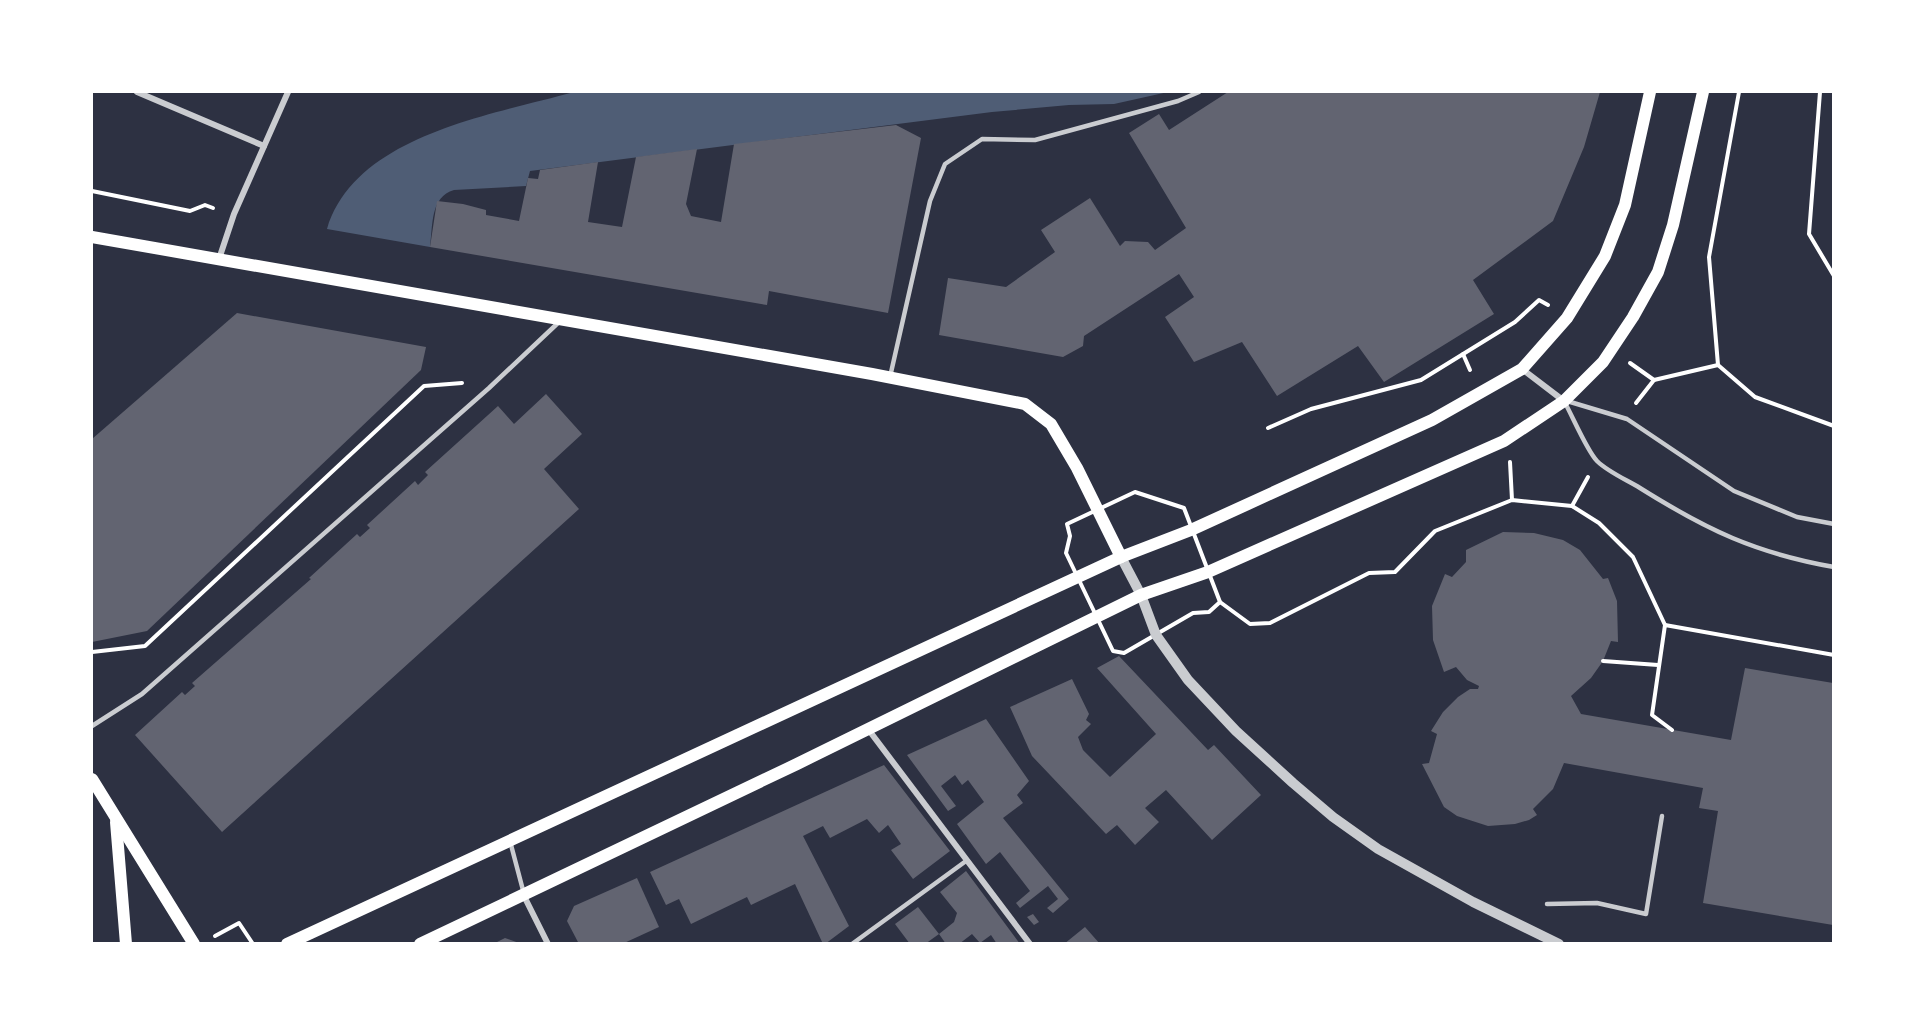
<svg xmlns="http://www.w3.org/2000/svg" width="1925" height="1035" viewBox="0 0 1925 1035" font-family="Cabin,sans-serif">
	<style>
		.water { fill: #4f5d75 }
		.building { fill: #626471 }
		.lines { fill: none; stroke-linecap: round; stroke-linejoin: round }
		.path { stroke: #fff; stroke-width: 4 }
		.service { stroke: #caccd0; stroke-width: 4.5 }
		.minor { stroke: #caccd0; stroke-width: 6 }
		.tertiary { stroke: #caccd0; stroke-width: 10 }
		.secondary { stroke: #fff; stroke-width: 12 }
	</style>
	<rect width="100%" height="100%" fill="#2d3142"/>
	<path class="water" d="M574,92H1168L1114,104L1069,105L992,112L530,171L526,186L454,190C430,197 433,225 430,247L327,229C355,135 492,115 574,92Z"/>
	<g class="building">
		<path d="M1228,92H1600L1584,147L1553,221L1473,280L1494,314L1384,382L1358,346L1277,396L1242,342L1194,362L1165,317L1194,297L1179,274L1084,336L1083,346L1063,357L939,335L948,278L1006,287L1055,252L1041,230L1090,198L1120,246L1125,241L1148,242L1155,250L1186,228L1129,133L1159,114L1169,130Z"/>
		<path d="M896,125L921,138L888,313L769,291L767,305L430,247L437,201L463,204L486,210V215L519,221L528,178L538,179L540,170L598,162L588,222L622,227L636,157L697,149L686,204L691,216L721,222L734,144Z"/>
		<path d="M237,313L426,347L421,370L147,631L92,642V439Z"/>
		<path d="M546,394L582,434L544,469L579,509L222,832L135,735L182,692L185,695L195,686L192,683L311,579L309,578L357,534L360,537L370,528L367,525L415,481L418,485L428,475L425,472L498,406L514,424Z"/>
		<path d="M1503,532L1534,533L1563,540L1580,550L1603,579L1608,578L1617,601L1618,642L1611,641L1603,661L1591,678L1571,696L1581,714L1731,740L1745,668L1833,683V925L1703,903L1718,811L1699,808L1703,788L1564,763L1553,789L1533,809L1537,815L1529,820L1515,824L1488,826L1457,816L1444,807L1422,764L1429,763L1437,734L1431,731L1443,712L1458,697L1470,689H1478L1479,686L1467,680L1456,667L1444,672L1433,640L1432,606L1445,574L1452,577L1466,562V550Z"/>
		<path d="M1119,656L1208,750L1214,745L1261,795L1212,840L1166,790L1145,808L1159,822L1135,845L1117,825L1106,834L1032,756L1010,707L1072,679L1089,714L1086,720L1091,724L1078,737L1083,750L1110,777L1156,734L1097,668Z"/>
		<path d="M986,719L1029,781L1017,795L1023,803L1003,818L1069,899L1053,913L1047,908L1058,899L1048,886L1020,908L1016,903L1030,891L1000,852L986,864L957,824L984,802L968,780L962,785L955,775L941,786L956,806L948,811L907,755Z"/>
		<path d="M884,765L950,851L913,879L891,850L901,844L888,825L879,833L867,819L830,838L823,826L803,836L849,926L825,944H823L795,884L751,905L747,897L691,924L679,899L666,905L650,872Z"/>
		<path d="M966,871L989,902L1020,944H997L991,935L980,943L972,934L959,944H946L939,934L954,922L957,913L940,892Z"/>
		<path d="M637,878L659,927L622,944H579L567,921L574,906Z"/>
		<path d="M918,907L939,934L925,944H910L895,924Z"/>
		<path d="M1033,914L1039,922L1034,925L1027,917Z"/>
		<path d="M1085,927L1100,944H1064Z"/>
		<path d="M505,938L519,943V944H493Z"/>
	</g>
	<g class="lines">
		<g class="path">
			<path d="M1739,92L1709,257L1718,365L1755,397L1834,426"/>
			<path d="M1820,92L1809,234L1834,276"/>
			<path d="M92,191L190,211L205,205L213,208"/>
			<path d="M1463,354L1470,370"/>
			<path d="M1630,363L1654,380"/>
			<path d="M1636,403L1654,380L1718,365"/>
			<path d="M1268,428L1311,409L1421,380L1515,322L1539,300L1548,305"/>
			<path d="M1510,462L1512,500"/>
			<path d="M1135,492L1184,508L1220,602L1209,612L1193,613L1124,653L1113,651L1066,553L1070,536L1067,524Z"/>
			<path d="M1572,506L1588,477"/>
			<path d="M1220,602L1250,624L1270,623L1369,573L1395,572L1435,531L1512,500L1572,506L1599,523L1633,557L1665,625"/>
			<path d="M92,652L145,646L424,386L462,383"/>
			<path d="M1603,661L1658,665"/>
			<path d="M1672,730L1652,715L1665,625L1834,655"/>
			<path d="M215,936L239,923L253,944"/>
		</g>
		<g class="service">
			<path d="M890,377L930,201L945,164L982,139L1035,140L1178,101L1199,92"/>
			<path d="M1564,401C1572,415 1587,451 1597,461C1608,472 1627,480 1640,488C1707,530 1755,553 1834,567"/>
			<path d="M1567,401L1627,419L1734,491L1797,517L1834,524"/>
			<path d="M92,726L142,694L489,388L559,322"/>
			<path d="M510,841L524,894"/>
			<path d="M1547,904L1597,903L1646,914L1662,816"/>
			<path d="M852,944L966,861"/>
		</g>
		<g class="minor">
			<path d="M137,92L264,146"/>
			<path d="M219,259L234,214L288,92"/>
			<path d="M1522,369L1564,401"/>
			<path d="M868,729L1030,944"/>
			<path d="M524,896L548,944"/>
		</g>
		<path class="tertiary" d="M1121,557L1141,595L1156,635L1188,680L1236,731L1293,783L1333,817L1378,849L1473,902L1559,944"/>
		<g class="secondary">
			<path d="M92,237L872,374L1025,404L1051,424L1077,468L1121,557"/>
			<path d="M92,779L194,944"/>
			<path d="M116,822L126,944"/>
			<path d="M287,944L1121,557L1191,530L1432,420L1522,369L1567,318L1605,256L1625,205L1650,92"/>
			<path d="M420,944L797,764L1141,595L1208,572L1504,441L1564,401L1603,362L1633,317L1658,272L1673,225L1703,92"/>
		</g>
	</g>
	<rect width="1925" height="1035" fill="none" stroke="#ffffff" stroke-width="186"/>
</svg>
